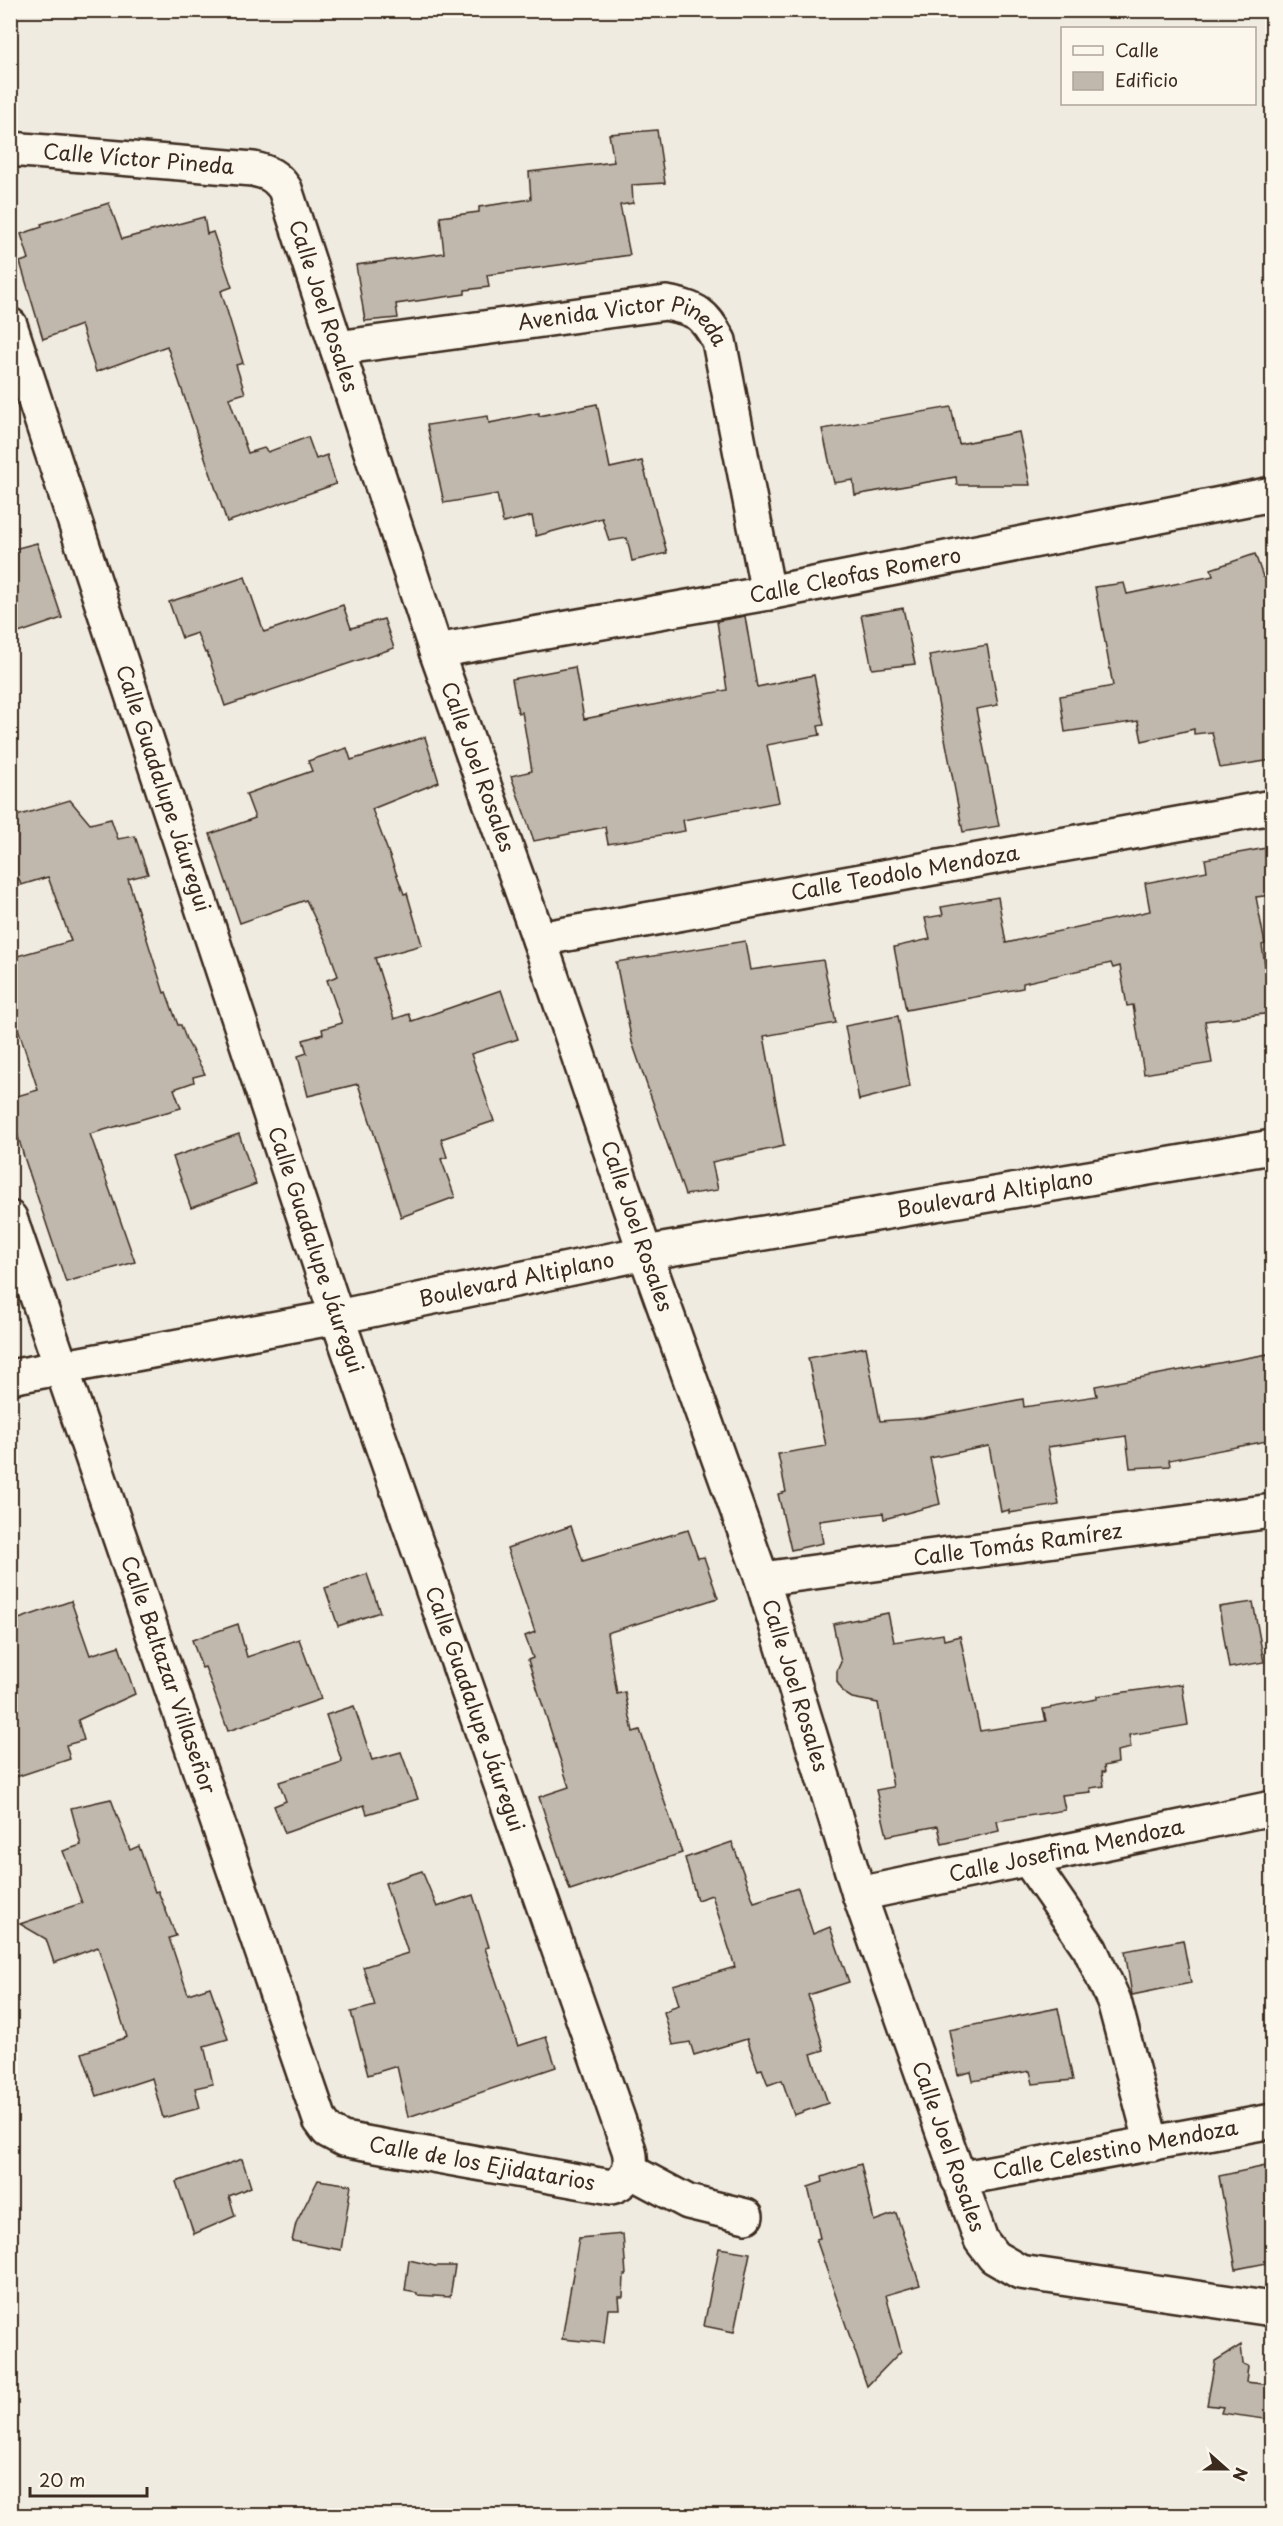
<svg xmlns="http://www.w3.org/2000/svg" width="1283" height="2526" viewBox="0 0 1283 2526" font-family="'Playpen Sans',sans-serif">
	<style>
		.building { fill: #c0b8ad; stroke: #3b2a1e; stroke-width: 1.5 }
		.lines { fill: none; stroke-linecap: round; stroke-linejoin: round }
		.minor-casing { stroke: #3b2a1e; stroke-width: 38 }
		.minor { stroke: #fbf7ec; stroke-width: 33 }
		.labels { text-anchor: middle; stroke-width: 6; stroke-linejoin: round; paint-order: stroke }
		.street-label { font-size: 21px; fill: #3b2a1e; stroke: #fbf7ec }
	</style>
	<rect width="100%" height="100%" fill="#f0ebe0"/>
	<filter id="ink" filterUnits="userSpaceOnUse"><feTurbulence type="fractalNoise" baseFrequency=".0167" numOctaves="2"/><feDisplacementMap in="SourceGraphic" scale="12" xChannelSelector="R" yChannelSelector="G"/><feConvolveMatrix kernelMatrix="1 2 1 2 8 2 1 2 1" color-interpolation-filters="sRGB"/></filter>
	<g filter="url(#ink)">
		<g class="building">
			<path d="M657,130L665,183L632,185L633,203L620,205L630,255L487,275L489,287L465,290V294L396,304L398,318L365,321L356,265L444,253L440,217L479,212V207L531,199L529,172L614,162L609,134Z"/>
			<path d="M109,203L122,239L204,217L207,234L213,232L232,287L221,291L243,363L236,365L245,393L229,398L248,453L264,448L268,452L308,437L316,459L327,455L336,484L227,522L167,346L96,372L81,325L43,339L20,262L29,259L21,234L42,227L41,224Z"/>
			<path d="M597,404L610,468L642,461L667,553L632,561L627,538L609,541L602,518L536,536L532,516L503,523L497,494L444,503L427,425L488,416L489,423L539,413V416Z"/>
			<path d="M951,407L959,444L1019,432L1030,485H957L956,477L855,495L853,480L834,483L822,429Z"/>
			<path d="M37,543L62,618L10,636V550Z"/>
			<path d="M1255,554L1263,577L1272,573V760L1220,768L1212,732L1194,734V729L1142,741L1138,721L1065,732L1060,696L1113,686L1095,587L1124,583L1127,594L1213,576L1211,569Z"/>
			<path d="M245,577L264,632L343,605L351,628L384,619L394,648L225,706L207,652L205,653L197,633L182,638L169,602Z"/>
			<path d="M903,608L915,664L872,669L861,615Z"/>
			<path d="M745,616L757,687L814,675L824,725L818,726L820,735L767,745L779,802L683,820L685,831L608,844L605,827L534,841L511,776L532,771L522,712L518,713L512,679L575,667L584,719L727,690L717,621Z"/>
			<path d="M987,645L998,705L976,709L999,826L963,832L929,655Z"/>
			<path d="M425,737L439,782L372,809L404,894L407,893L422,945L375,958L394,1019L409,1014L412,1021L501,990L518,1039L471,1054L494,1121L441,1139L447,1157L441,1159L455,1197L401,1217L358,1084L308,1096L298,1056L307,1053L303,1040L323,1034L322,1029L342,1023L327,980L338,976L327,944L306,900L240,923L210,834L255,818L246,794L312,771L308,761L347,748L351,760Z"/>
			<path d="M70,800L90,824L111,819L118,839L135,836L148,874L128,879L164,993L166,992L178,1025H181L186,1039L205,1074L193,1077L194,1082L174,1089L181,1108L90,1134L135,1262L66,1282L24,1157L10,1109V1098L38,1090L16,1022L10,1024V958L71,941L48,877L21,885L19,879L10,882V818Z"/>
			<path d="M1272,847V895L1256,897L1265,944L1262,945L1272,1013L1205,1021L1212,1063L1144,1074L1133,1005L1127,1006L1120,966L1113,968L1111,963L1023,983V988L906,1010L894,947L930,939L925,918L943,915L941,907L998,897L1006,943L1150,911L1145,883L1207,871L1205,859Z"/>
			<path d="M745,941L750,970L823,960L836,1023L764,1036L784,1146L712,1162L718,1190L685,1195L632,1042L616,962Z"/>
			<path d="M898,1016L910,1087L859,1100L845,1026Z"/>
			<path d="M239,1134L256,1184L191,1208L173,1157Z"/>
			<path d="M866,1347L880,1421L923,1418L1023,1399L1024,1407L1097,1396L1095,1386L1268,1354L1272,1381V1440L1169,1460L1170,1466L1130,1468L1126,1436L1048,1447L1059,1505L1009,1513V1510L1001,1512L989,1446L930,1458L940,1504L884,1519L883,1513L819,1521L823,1543L791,1550L778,1494L786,1492L778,1454L826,1446L808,1358Z"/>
			<path d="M571,1526L583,1561L688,1530L698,1558L704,1557L718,1598L607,1633L617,1694L625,1692L633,1732L640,1730L682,1853L570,1890L539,1797L569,1787L528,1660L533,1658L525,1636L535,1632L507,1548Z"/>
			<path d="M367,1574L380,1612L338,1626L325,1588Z"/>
			<path d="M71,1601L90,1655L119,1646L135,1694L78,1720L84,1740L66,1745L70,1759L10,1779V1622Z"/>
			<path d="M1253,1602L1264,1662L1229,1668L1219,1607Z"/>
			<path d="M888,1613L894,1642L943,1634L944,1640L960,1636L980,1731L1046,1721L1043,1709L1097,1699V1696L1182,1684L1188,1725L1129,1735L1131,1748L1117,1751L1118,1763L1104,1766L1105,1772H1102L1104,1786L1090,1788L1091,1792L1062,1795L1065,1810L997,1821L999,1831L942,1844L938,1826L887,1836L876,1790L893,1787L878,1703L852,1698L844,1693L837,1682V1671L841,1662L833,1624Z"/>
			<path d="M238,1624L247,1657L299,1639L321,1699L228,1731L205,1667L202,1668L192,1640Z"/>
			<path d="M354,1706L372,1760L401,1752L418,1799L367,1814L364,1805L285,1833L274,1806L286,1801L279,1782L342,1762L326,1715Z"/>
			<path d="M111,1799L130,1850L139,1846L155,1892L158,1891L176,1936L169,1938L188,1994L210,1987L228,2039L204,2046L213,2084L195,2088L200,2108L163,2118L152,2078L97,2096L82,2053L127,2037L98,1947L54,1963L46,1939L20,1924L82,1903L63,1851L81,1845L71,1808Z"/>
			<path d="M732,1842L754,1902L798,1888L813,1934L830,1927L849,1982L808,1995L824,2050L811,2054L828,2103L794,2115L782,2080L768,2085L762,2069L758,2070L747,2039L694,2055L690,2042L673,2045L664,2012L670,2010V2008L679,2005L673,1985L735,1967L712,1895L697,1900L685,1858Z"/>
			<path d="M422,1871L437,1907L473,1895L489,1947L485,1948L518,2046L546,2037L556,2067L408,2117L397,2066L368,2075L351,2012L375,2006L363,1967L408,1953L385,1883Z"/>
			<path d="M1183,1940L1191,1983L1132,1995L1125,1951Z"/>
			<path d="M1058,2008L1073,2080L1033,2084L1030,2071L973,2081L971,2072L958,2075L949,2030Z"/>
			<path d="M242,2159L251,2187L229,2196L235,2216L194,2234L176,2182Z"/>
			<path d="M861,2164L874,2221L896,2213L920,2285L886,2295L901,2351L867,2386L816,2239L820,2238L808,2187L823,2182L822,2177Z"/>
			<path d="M1266,2166L1272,2197V2262L1236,2269L1219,2176Z"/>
			<path d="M318,2180L351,2185L341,2250L292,2241L296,2223Z"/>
			<path d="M623,2234L626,2275H624L623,2297H619L620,2309H608L604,2343L562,2339L579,2238Z"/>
			<path d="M719,2248L750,2253L734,2332L704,2326Z"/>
			<path d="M409,2260L435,2266H455L450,2297L417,2295V2293L405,2291Z"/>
			<path d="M1241,2345L1243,2364L1248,2366L1246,2382L1272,2385V2420L1221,2413L1223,2407L1207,2405L1215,2361Z"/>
		</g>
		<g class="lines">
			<g class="minor-casing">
				<g id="minor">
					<path id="s1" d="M10,149L253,169C268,172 276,176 285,189L436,651L539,939L645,1253L762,1579L859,1894L981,2240L994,2257L1020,2272L1272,2309"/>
					<path id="s2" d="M10,325L337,1317L629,2150C633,2167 628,2182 611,2187L343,2139L328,2131L320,2120L10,1218"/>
					<path id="s3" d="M337,348L666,303C697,309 704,313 719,341L768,593"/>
					<path id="s4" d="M436,651L768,593L1272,494"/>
					<path id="s5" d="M539,939L1272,807"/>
					<path id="s6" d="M10,1377L337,1317L645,1253L1272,1147"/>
					<path id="s7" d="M762,1579L1272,1511"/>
					<path d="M1028,1859L1090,1949L1114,2001L1152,2144"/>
					<path id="s8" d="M859,1894L1272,1808"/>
					<path d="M630,2171L688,2202L746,2216"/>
					<path id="s9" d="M958,2179L1272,2121"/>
				</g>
			</g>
			<use href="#minor" class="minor"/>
		</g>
	</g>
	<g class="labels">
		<g class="street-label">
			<text dy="7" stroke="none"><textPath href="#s1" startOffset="129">Calle Víctor Pineda</textPath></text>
			<text dy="7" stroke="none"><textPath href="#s1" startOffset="406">Calle Joel Rosales</textPath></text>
			<text dy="7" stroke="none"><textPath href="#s3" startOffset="294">Avenida Victor Pineda</textPath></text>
			<text dy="7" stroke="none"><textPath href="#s4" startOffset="426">Calle Cleofas Romero</textPath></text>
			<text dy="7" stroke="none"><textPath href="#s1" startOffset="892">Calle Joel Rosales</textPath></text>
			<text dy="7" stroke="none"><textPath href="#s2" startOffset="488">Calle Guadalupe Jáuregui</textPath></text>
			<text dy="7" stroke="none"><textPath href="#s5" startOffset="372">Calle Teodolo Mendoza</textPath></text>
			<text dy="7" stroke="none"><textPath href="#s6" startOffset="1002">Boulevard Altiplano</textPath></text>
			<text dy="7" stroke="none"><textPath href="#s1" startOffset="1378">Calle Joel Rosales</textPath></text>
			<text dy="7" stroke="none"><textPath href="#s2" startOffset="974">Calle Guadalupe Jáuregui</textPath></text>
			<text dy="7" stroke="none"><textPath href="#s6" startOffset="516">Boulevard Altiplano</textPath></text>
			<text dy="7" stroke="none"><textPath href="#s7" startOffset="258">Calle Tomás Ramírez</textPath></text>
			<text transform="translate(168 1675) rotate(71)" y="7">Calle Baltazar Villaseñor</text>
			<text dy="7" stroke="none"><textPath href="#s1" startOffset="1864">Calle Joel Rosales</textPath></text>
			<text dy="7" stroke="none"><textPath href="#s2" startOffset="1460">Calle Guadalupe Jáuregui</textPath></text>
			<text dy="7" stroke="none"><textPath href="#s8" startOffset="212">Calle Josefina Mendoza</textPath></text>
			<text dy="7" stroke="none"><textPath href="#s1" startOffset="2350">Calle Joel Rosales</textPath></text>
			<text dy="7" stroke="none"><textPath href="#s9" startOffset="160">Calle Celestino Mendoza</textPath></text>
			<text transform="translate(482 2164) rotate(10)" y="7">Calle de los Ejidatarios</text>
		</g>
	</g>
	<rect width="1283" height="2526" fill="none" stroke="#fbf7ec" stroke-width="36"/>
	<rect x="18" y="18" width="1247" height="2490" fill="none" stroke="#3b2a1e" stroke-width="2" filter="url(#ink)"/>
	<rect x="1061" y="27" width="195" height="78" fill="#fbf7ec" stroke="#aea59a" stroke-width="1.5"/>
	<rect x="1073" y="46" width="30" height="9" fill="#fbf7ec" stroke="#aea59a" stroke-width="1.5"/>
	<text x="1115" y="57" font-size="18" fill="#3b2a1e">Calle</text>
	<rect x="1073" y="72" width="30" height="18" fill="#c0b8ad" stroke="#aea59a" stroke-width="1.5"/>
	<text x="1115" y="87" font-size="18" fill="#3b2a1e">Edificio</text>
	<g transform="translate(1226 2469) rotate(111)" stroke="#fbf7ec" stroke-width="4.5" paint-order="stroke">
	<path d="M0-4.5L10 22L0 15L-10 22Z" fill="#3b2a1e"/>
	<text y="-9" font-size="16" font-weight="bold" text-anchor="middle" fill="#3b2a1e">N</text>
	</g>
	<path d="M30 2487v9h117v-9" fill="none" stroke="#3b2a1e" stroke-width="3"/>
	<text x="39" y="2487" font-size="18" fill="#3b2a1e" stroke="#fbf7ec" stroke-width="4.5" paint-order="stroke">20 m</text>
</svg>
